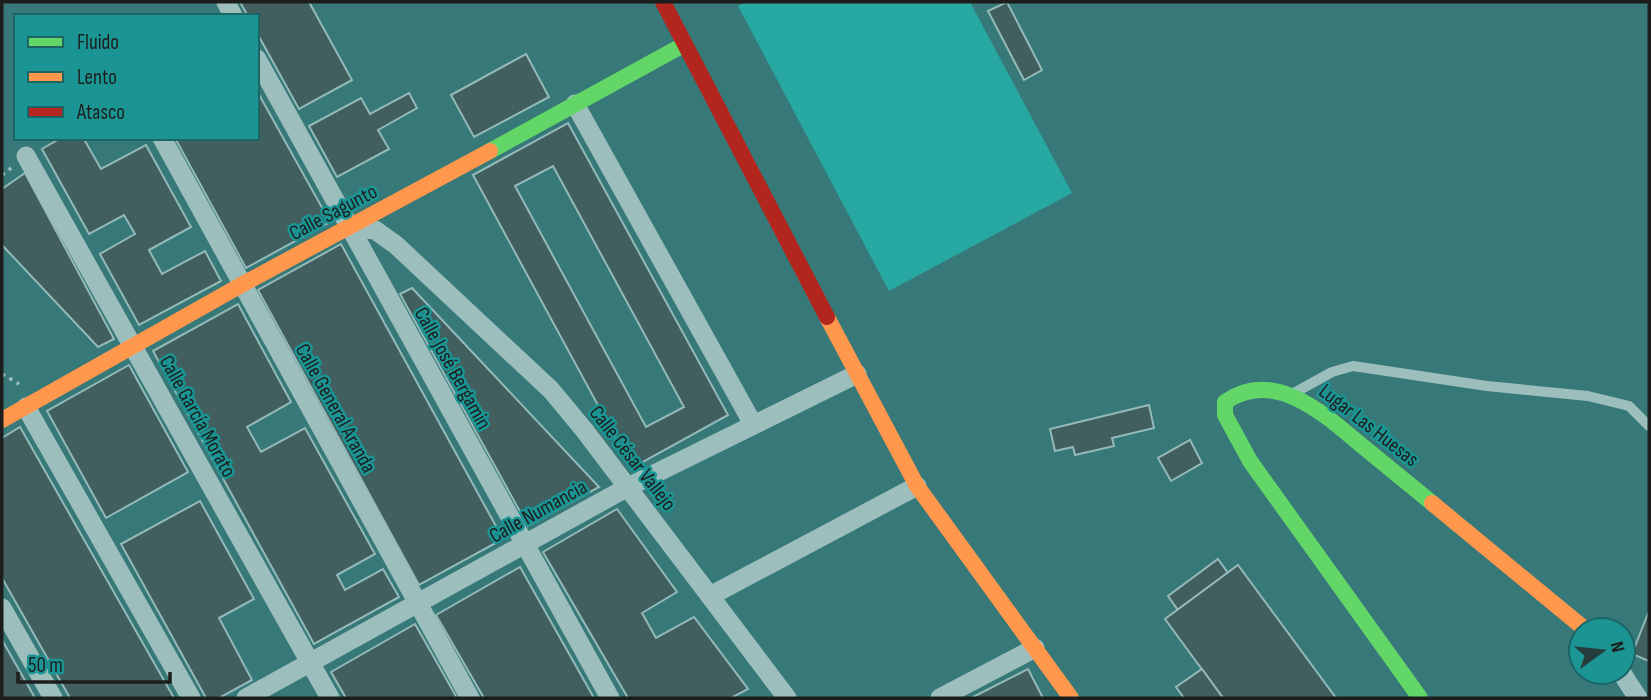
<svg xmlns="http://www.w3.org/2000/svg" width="1651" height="700" viewBox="0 0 1651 700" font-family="'Sofia Sans Condensed',sans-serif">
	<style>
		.green { fill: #27a8a2 }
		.building { fill: #405f5e; stroke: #94b9b9; stroke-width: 2; fill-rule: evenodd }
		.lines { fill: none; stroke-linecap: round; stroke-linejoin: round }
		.path { stroke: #9cbfbe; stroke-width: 3.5; stroke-dasharray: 3.5 5; stroke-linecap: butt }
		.lane { stroke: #9cbfbe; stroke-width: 10 }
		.street { stroke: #9cbfbe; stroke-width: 19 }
		.fast { stroke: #63d668; stroke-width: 16 }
		.slow { stroke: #ff974d; stroke-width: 16 }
		.jam { stroke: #b3261e; stroke-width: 16 }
		.labels { text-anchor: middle; stroke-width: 5; stroke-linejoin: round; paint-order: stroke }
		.street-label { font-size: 21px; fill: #1d1d1d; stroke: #1b9593 }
	</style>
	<rect width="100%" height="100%" fill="#377978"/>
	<path class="green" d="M746,2H970L1072,193L889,291L738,6Z"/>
	<g class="building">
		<path d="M240,2H309L352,80L299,109L257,33V16H248Z"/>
		<path d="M1007,2L1042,70L1024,80L988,11Z"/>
		<path d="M526,54L549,97L474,137L451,95Z"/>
		<path d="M257,91L330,222L246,268L175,138H257Z"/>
		<path d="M409,93L417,108L378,130L389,149L337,177L309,126L361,98L370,114Z"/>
		<path d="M568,123L728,415L632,468L473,175ZM553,166L684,407L646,427L515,186Z"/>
		<path d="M61,138H91L85,141L101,169L146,145L191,227L149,250L162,274L205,251L221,281L139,325L100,254L135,234L124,215L89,234L42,149Z"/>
		<path d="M25,173L114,339L98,347L2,245V189Z"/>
		<path d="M341,244L503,539L419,585L258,290Z"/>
		<path d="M412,288L599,487L528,526L400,294Z"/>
		<path d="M238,304L291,402L247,427L261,452L305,428L375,554L337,575L345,590L383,569L399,597L314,644L153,351Z"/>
		<path d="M129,365L188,472L106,518L47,411Z"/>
		<path d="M1149,405L1154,428L1112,438L1114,446L1075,455L1073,447L1055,451L1050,429Z"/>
		<path d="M20,427L174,698H70L2,578V438Z"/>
		<path d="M1190,440L1202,463L1171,481L1158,458Z"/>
		<path d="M200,501L254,599L219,618L252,680L219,698H206L121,544Z"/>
		<path d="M617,509L677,592L642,613L656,638L694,617L748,689L731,698H628L543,552Z"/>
		<path d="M1218,559L1228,573L1178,610L1168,596Z"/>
		<path d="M1238,565L1336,698H1223L1165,619Z"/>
		<path d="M520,567L594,698H484L436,615Z"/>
		<path d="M1649,611V661L1632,654Z"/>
		<path d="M415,624L457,698H346L331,672Z"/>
		<path d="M2,640L35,698H2Z"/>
		<path d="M1028,669L1043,698H971Z"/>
		<path d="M1202,669L1223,698H1184L1176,687Z"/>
	</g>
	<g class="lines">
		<g class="path">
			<path d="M2,175L11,168"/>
			<path d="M2,374L19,384"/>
		</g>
		<path class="lane" d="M1294,393L1332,372L1353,366L1487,386L1588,396L1629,406L1649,426"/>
		<g class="street">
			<path d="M226,2L233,16"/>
			<path d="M257,59L610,698"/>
			<path d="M575,104L753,424"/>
			<path d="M162,138L470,698"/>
			<path d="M26,156L330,698"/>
			<path d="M350,228L375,230L396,245L551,390L585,431L787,698"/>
			<path d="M26,407L191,698"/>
			<path d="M710,596L917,486"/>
			<path d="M2,608L53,698"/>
			<path d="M1621,672L1638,698"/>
			<path d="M246,698L628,487L857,374"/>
			<path d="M940,698L1035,648"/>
		</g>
		<g class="fast">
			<path d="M490,151L685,44"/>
			<path d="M1420,698L1250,461L1225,415V402C1276,366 1328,418 1366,449C1388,467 1410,485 1432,503"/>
		</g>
		<g class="slow">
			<path d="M827,317L917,486L1071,698"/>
			<path d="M2,420L243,284L490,151"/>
			<path d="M1432,503L1586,630"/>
		</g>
		<path class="jam" d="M663,2L827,317"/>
	</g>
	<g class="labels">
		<g class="street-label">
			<text transform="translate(333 212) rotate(-28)" y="7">Calle Sagunto</text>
			<text transform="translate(453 368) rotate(61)" y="7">Calle José Bergamin</text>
			<text transform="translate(336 408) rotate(61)" y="7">Calle General Aranda</text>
			<text transform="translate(198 416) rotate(61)" y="7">Calle García Morato</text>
			<text transform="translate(1369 425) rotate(38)" y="7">Lugar Las Huesas</text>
			<text transform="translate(633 458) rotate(52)" y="7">Calle César Vallejo</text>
			<text transform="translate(538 511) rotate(-29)" y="7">Calle Numancia</text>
		</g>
	</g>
	<rect width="1651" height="700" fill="none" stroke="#1d1d1d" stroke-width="7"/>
	<rect x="14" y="14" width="245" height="126" fill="#1b9593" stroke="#1c6564" stroke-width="2"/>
	<rect x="28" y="37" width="35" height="10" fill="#63d668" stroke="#1c6564" stroke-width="2"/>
	<text x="77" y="49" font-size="21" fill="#1d1d1d">Fluido</text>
	<rect x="28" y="72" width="35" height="10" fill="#ff974d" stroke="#1c6564" stroke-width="2"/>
	<text x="77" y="84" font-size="21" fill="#1d1d1d">Lento</text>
	<rect x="28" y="107" width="35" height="10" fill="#b3261e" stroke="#1c6564" stroke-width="2"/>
	<text x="77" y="119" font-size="21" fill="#1d1d1d">Atasco</text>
	<g transform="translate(1602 651) rotate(75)"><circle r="33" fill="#1b9593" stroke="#1c6564" stroke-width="2"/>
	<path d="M0-5L12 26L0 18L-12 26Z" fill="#263d3d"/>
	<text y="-10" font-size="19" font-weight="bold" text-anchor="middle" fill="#1d1d1d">N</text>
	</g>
	<path d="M18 672v10h152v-10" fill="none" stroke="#1d1d1d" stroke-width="3.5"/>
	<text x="28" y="672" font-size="21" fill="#1d1d1d" stroke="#1b9593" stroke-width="5" paint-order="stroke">50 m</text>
</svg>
